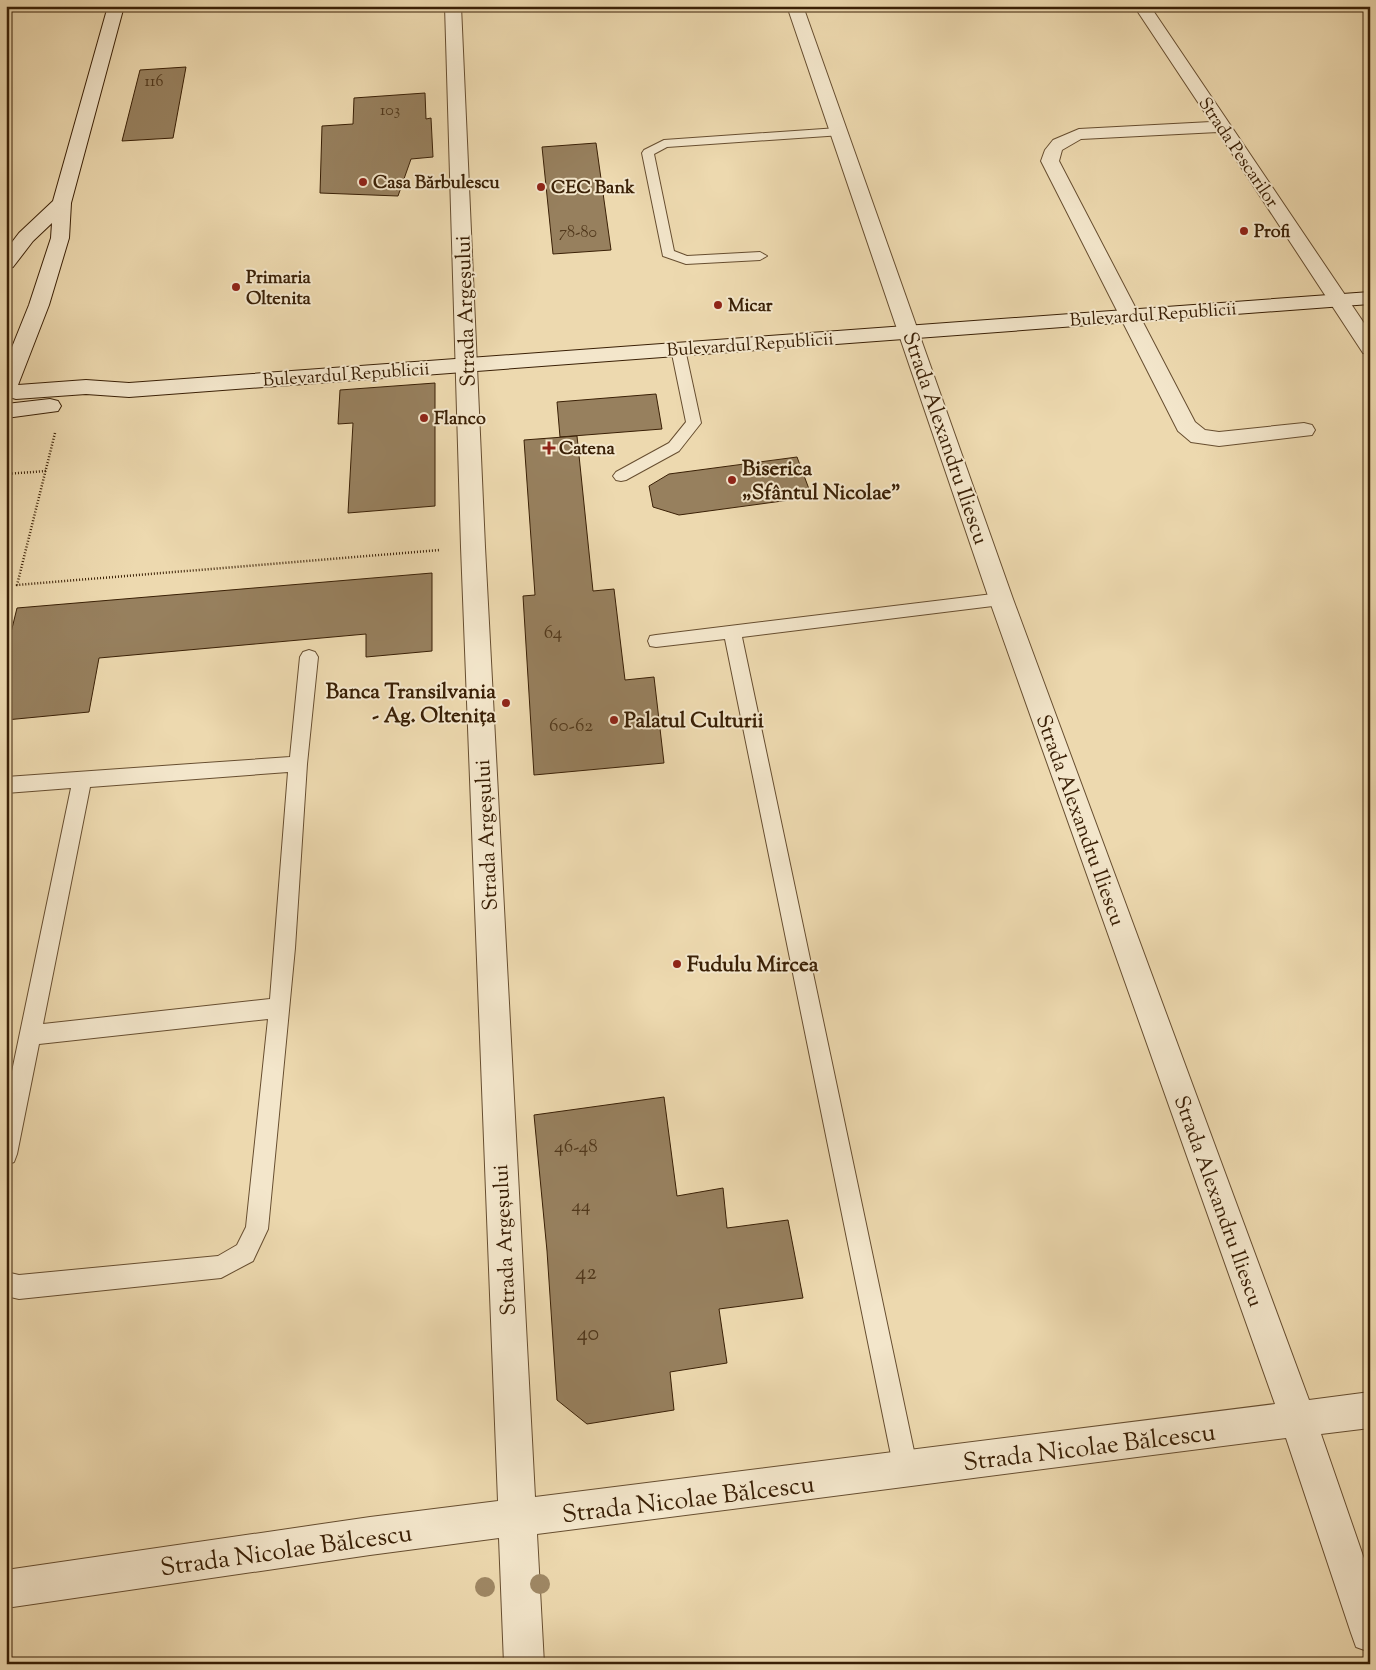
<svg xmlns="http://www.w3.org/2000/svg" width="1376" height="1670" viewBox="0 0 1376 1670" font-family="'Sorts Mill Goudy',serif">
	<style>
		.building { fill: #97805e; stroke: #3a2006 }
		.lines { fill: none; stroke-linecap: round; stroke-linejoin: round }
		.lane-casing { stroke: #674e30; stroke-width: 2 }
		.street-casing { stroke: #674e30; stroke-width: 2 }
		.secondary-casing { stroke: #3a2006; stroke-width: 2 }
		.path { stroke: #3a2006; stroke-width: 2.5; stroke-dasharray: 1 2; stroke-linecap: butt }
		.lane { fill: #f3e6cb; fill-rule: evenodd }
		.street { fill: #f3e6cb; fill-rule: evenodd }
		.secondary { fill: #f3e6cb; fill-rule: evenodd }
		.tree { fill: #9f8865 }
		.poi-dot { fill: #8f2418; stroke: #f3e6cb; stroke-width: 2 }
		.labels { text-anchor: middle; stroke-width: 4; stroke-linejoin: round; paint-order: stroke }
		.far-number-label { font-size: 16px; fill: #51381c }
		.far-street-label { font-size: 18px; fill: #3a2006; stroke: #f3e6cb }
		.far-poi-label { font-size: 18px; font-weight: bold; fill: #3a2006; stroke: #f3e6cb; text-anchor: start }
		.number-label { font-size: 19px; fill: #51381c }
		.street-label { font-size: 21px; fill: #3a2006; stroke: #f3e6cb }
		.poi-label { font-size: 21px; font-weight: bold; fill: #3a2006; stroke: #f3e6cb; text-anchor: start }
		.near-number-label { font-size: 22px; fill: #51381c }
		.near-street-label { font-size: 25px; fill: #3a2006; stroke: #f3e6cb }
	</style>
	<rect width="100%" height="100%" fill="#edd9af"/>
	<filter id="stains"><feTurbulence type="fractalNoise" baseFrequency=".004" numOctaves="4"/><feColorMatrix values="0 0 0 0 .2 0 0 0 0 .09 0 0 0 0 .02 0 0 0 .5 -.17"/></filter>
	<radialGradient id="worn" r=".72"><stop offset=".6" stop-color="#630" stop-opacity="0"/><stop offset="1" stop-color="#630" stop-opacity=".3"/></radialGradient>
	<g class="building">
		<path d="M186,67L173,138L122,141L140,70Z"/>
		<path d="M425,93L426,119L431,118L433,157L411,159L398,196L320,193L322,126L353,124L354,98Z"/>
		<path d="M596,143L611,250L553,254L542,147Z"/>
		<path d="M435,383V506L348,513L353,423L338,424L340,390Z"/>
		<path d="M656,394L662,429L560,437L557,402Z"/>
		<path d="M577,436L593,591L614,589L625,680L654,677L664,763L534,775L523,596L535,595L524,440Z"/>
		<path d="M797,457L812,497L679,515L653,507L649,486L669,474Z"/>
		<path d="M432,573V651L366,657V634L99,658L89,712L6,720V653L17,608Z"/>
		<path d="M664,1097L677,1196L723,1188L727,1228L788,1220L803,1298L719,1309L727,1363L670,1372L674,1410L587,1424L557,1400L547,1251L534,1115Z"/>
	</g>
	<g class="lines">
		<g class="lane-casing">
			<g id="lane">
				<path d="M838,128L842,129L844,132L842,135L667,147L654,154L674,251L687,256L760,252L767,256L760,260L686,264L663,256L642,153L644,150L664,140Z"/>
				<path d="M678,345L683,346L685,349L701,423L679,451L626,480L621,481L616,480L613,476L616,472L669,443L686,422L671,349L673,346Z"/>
				<path d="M1001,593L1007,595L1009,599L1007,603L1001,605L742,637L918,1470L915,1479L906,1482L897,1479L894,1470L725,639L656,647L650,646L648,641L650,636L656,635Z"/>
				<path d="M309,650L315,652L318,657L307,764L295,948L268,1229L253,1261L221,1278L19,1299L6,1296V1272L19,1275L218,1256L237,1245L246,1227L268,1019L39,1044L17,1154L14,1162L6,1165V1100L71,788L6,793V777L290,757L300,657L303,652ZM288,772L270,999L43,1024L90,787Z"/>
			</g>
		</g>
		<g class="street-casing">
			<g id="street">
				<path d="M445,6H461L485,547L535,1497L1275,1404L989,599L787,6H803L1013,599L1309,1400L1370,1392V1428L1321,1434L1370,1576V1652L1356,1647L1351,1633L1286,1438L537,1534L544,1664H504L499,1538L370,1555L6,1608V1570L370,1517L498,1501L461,547Z"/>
				<path d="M1134,6H1150L1370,332V354L1363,353L1218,132L1081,139L1062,150L1059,161L1195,422L1205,430L1219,432L1304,423L1312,425L1315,430L1312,435L1219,446L1191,442L1178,431L1041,161L1045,150L1053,140L1079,129L1211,122Z"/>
			</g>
		</g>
		<g class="secondary-casing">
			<g id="secondary">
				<path d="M108,6H124L71,203L69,238L49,305L18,385L86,380L129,383L1370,292V304L129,397L86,394L16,399L9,397L6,393L10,387L6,386V362L29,305L51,238L52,223L33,241L13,267L6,269V250L19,233L53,201Z"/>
				<path d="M50,399L58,401L61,406L58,411L6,418V404Z"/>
			</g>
		</g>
		<g class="path">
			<path d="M55,433L17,585L440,550"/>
			<path d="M6,474L46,471"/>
		</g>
		<use href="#lane" class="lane"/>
		<use href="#street" class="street"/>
		<use href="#secondary" class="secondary"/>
	</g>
	<g class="tree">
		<circle cx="540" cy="1584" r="10"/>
		<circle cx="485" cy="1587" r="10"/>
	</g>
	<g class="poi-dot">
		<circle cx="363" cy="182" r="5"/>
		<circle cx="541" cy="187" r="5"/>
		<circle cx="1244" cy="231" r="5"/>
		<circle cx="236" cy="287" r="5"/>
		<circle cx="718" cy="305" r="5"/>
		<circle cx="424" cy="418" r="5"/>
		<path d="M546.5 440.5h5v5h5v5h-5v5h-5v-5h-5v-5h5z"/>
		<circle cx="732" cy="480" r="5"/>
		<circle cx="506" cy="703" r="5"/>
		<circle cx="614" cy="720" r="5"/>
		<circle cx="677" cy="964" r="5"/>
	</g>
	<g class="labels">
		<g class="far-number-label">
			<text x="154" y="86">116</text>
			<text x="390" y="115">103</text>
			<text x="578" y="237">78-80</text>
		</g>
		<g class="far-street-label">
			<text transform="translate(1239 152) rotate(56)" y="6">Strada Pescarilor</text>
			<text transform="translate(1153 314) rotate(-4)" y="6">Bulevardul Republicii</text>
			<text transform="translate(750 344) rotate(-4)" y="6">Bulevardul Republicii</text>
			<text transform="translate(346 374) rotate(-4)" y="6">Bulevardul Republicii</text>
		</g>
		<g class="far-poi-label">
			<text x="373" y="188">Casa Bărbulescu</text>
			<text x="551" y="193">CEC Bank</text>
			<text x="1254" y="237">Profi</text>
			<text x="246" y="283">Primaria<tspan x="246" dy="21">Oltenita</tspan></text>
			<text x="728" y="311">Micar</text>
			<text x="434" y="424">Flanco</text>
			<text x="559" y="454">Catena</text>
		</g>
		<g class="number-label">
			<text x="553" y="638">64</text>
			<text x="571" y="731">60-62</text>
			<text x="576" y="1152">46-48</text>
			<text x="581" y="1211">44</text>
		</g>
		<g class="street-label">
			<text transform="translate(465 311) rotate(-92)" y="7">Strada Argeșului</text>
			<text transform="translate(946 438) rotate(71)" y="7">Strada Alexandru Iliescu</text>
			<text transform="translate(1081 820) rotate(70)" y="7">Strada Alexandru Iliescu</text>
			<text transform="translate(486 835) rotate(-93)" y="7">Strada Argeșului</text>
			<text transform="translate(1219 1201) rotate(70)" y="7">Strada Alexandru Iliescu</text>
			<text transform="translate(504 1240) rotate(-93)" y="7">Strada Argeșului</text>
		</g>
		<g class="poi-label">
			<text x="742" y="475">Biserica<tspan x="742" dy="24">„Sfântul Nicolae"</tspan></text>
			<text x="496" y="698" text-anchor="end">Banca Transilvania<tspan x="496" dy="24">- Ag. Oltenița</tspan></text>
			<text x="624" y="727">Palatul Culturii</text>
			<text x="687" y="971">Fudulu Mircea</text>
		</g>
		<g class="near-number-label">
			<text x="586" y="1279">42</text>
			<text x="588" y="1340">40</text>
		</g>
		<g class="near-street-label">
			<text transform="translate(1089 1446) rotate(-7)" y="9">Strada Nicolae Bălcescu</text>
			<text transform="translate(688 1498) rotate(-7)" y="9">Strada Nicolae Bălcescu</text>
			<text transform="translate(286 1549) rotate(-8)" y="9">Strada Nicolae Bălcescu</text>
		</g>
	</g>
	<rect width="1376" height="1670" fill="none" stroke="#edd9af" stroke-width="25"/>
	<rect x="8" y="8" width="1361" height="1655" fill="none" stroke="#3a2006" stroke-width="2.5"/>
	<rect x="12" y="12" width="1351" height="1645" fill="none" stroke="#3a2006"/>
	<rect width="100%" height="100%" filter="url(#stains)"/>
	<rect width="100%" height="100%" fill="url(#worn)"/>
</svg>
